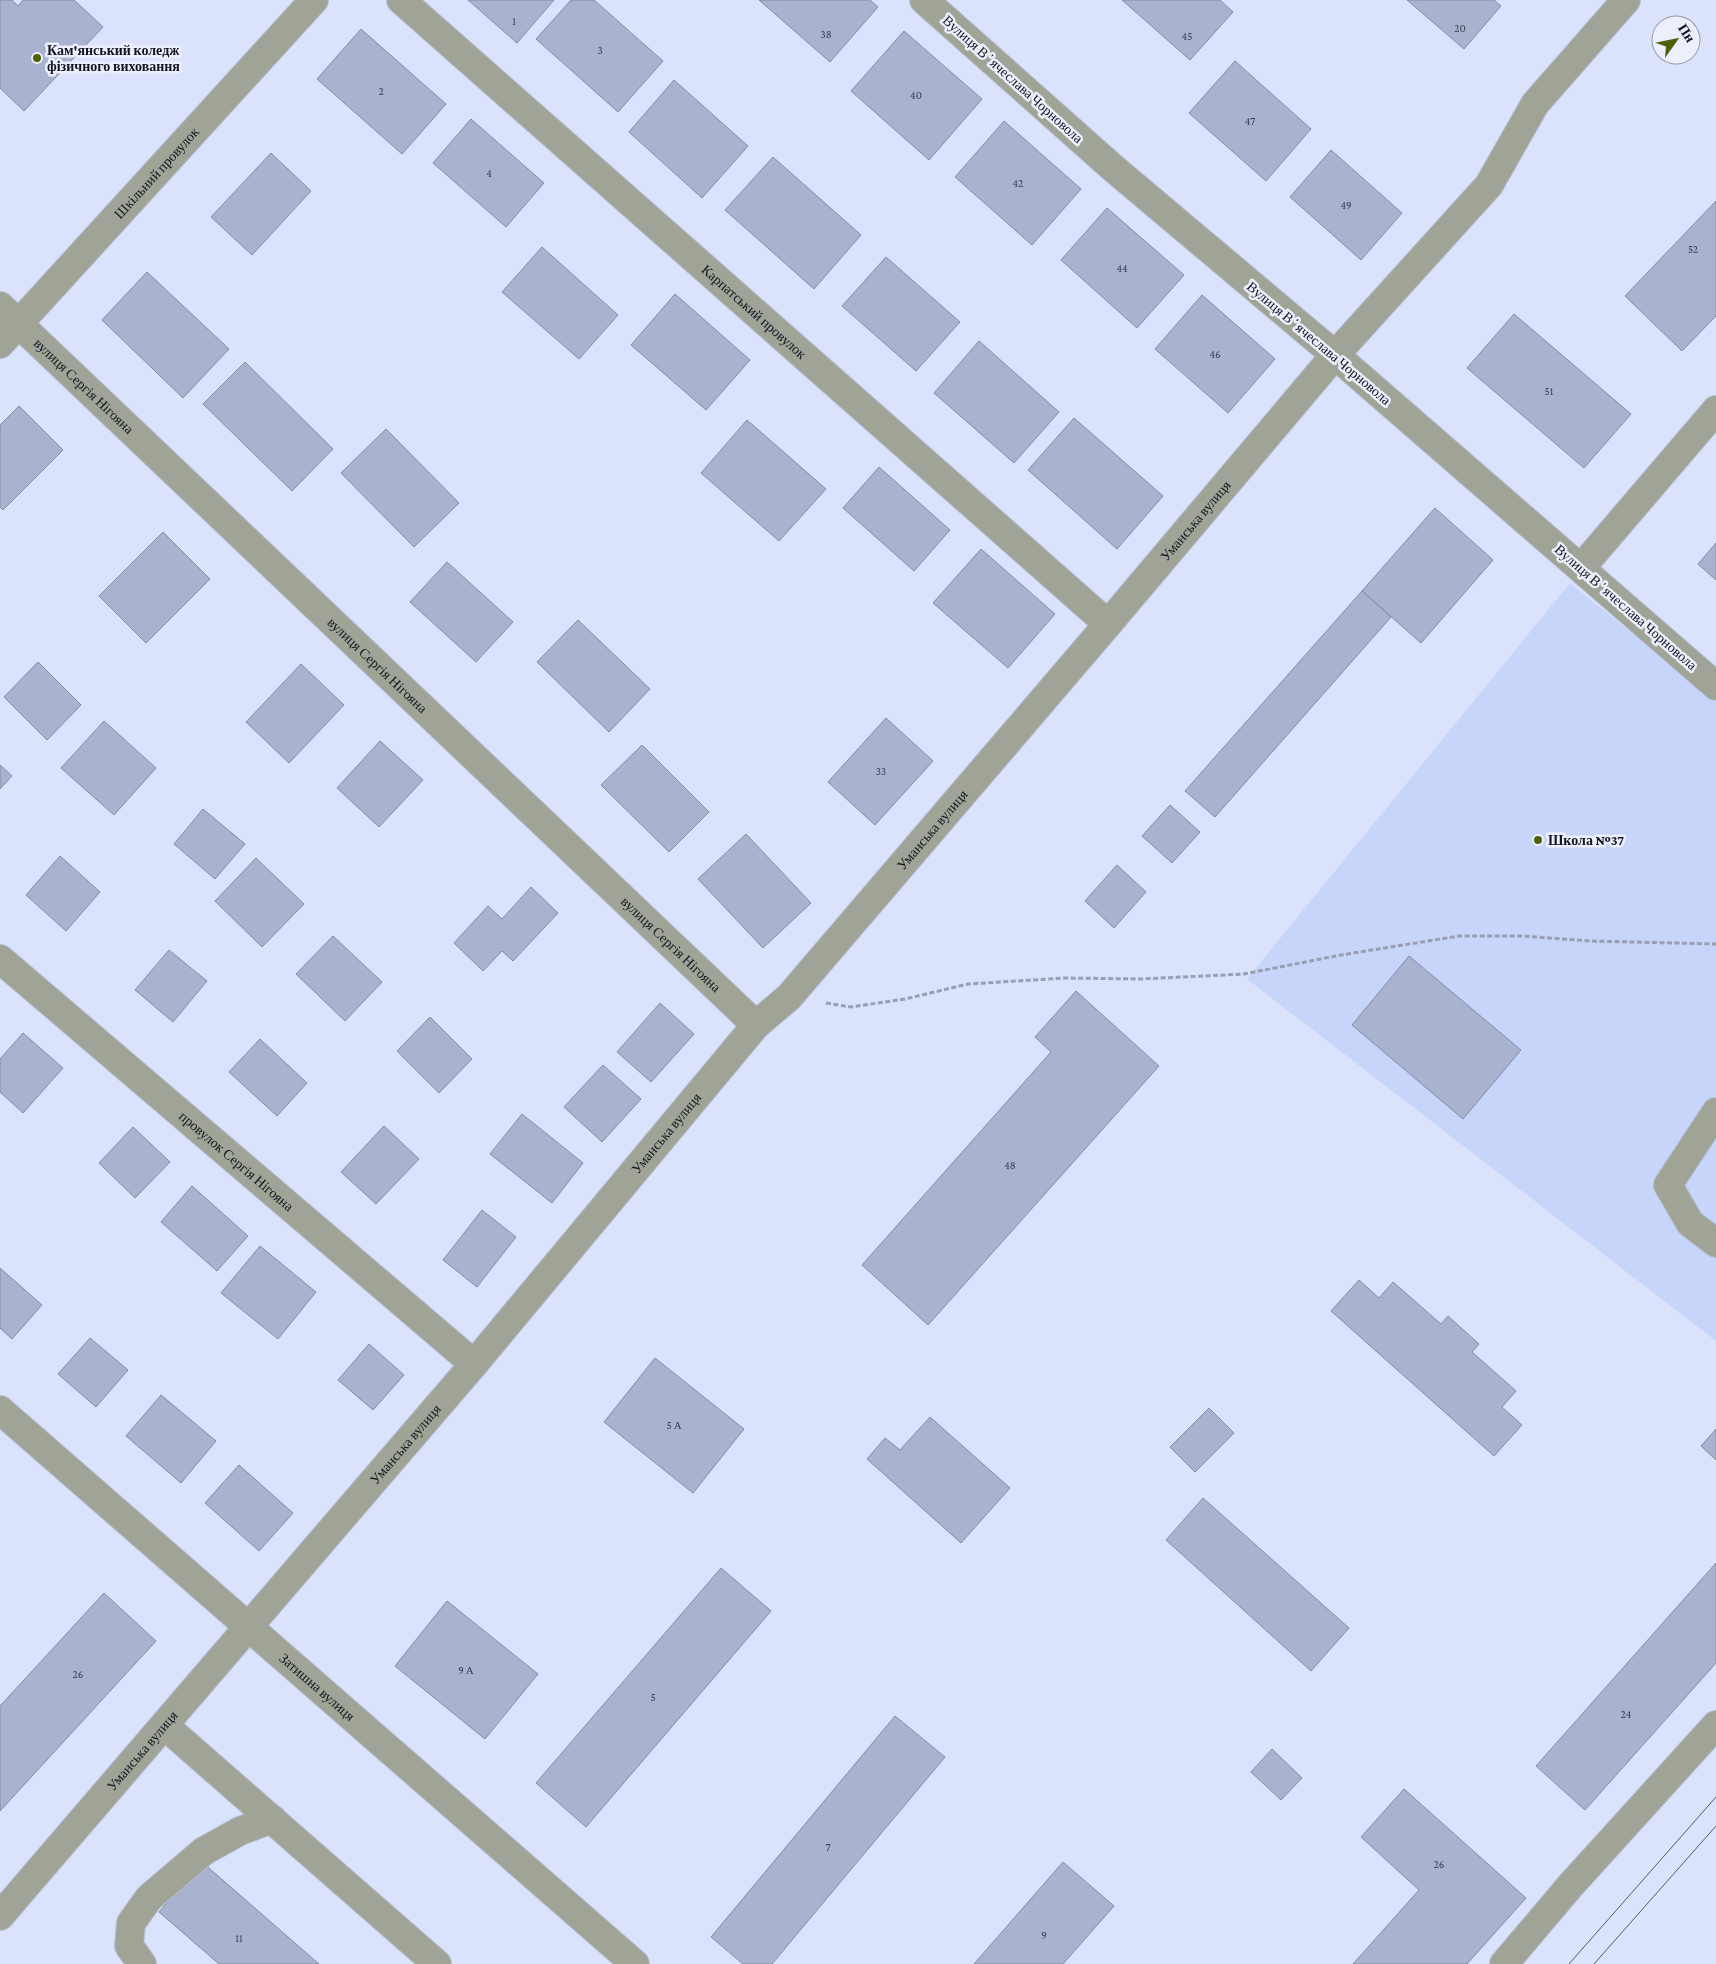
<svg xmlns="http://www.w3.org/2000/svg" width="1716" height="1964" viewBox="0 0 1716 1964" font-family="'Crimson Pro',serif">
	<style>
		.built { fill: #c8d5fa }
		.building { fill: #a9b3d0; stroke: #828ca7 }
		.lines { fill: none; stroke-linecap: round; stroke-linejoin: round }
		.minor-casing { stroke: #b6bed3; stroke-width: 30 }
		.path { stroke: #989fb2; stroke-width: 3; stroke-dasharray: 5 2.5; stroke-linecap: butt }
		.minor { stroke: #a0a497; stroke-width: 28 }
		.tram { stroke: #565b6a; stroke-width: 1 }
		.poi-dot { fill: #4f6106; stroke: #ecf0fc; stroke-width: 2 }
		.labels { text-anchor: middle; stroke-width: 5; stroke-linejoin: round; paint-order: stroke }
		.number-label { font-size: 11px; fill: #383c4b }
		.poi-label { font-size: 14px; font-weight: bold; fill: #12151f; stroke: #ecf0fc; text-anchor: start }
		.street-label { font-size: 14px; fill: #12151f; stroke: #ecf0fc }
	</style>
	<rect width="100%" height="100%" fill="#dae3fb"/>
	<path class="built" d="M1570,583L1716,701V1341L1247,979Z"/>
	<g class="building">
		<path d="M0,0H12L18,6L23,0H74L103,27L24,111L0,88Z"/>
		<path d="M468,0H554L517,43Z"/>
		<path d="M571,0H594L663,61L618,112L536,39Z"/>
		<path d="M759,0H870L878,7L830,62Z"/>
		<path d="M1122,0H1220L1233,12L1190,60Z"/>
		<path d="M1407,0H1494L1501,6L1464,49Z"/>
		<path d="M361,29L446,104L402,154L317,79Z"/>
		<path d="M904,31L982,99L929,160L851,91Z"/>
		<path d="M1235,61L1311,129L1266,181L1189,113Z"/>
		<path d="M674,80L748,146L702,198L629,132Z"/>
		<path d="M471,119L544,183L506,227L433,163Z"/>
		<path d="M1004,121L1081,189L1032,245L955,177Z"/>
		<path d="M1331,150L1402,213L1361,260L1290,197Z"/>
		<path d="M271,153L311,191L252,255L211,217Z"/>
		<path d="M773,157L861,235L814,289L725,210Z"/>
		<path d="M1716,201V316L1682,351L1625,296Z"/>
		<path d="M1107,208L1184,275L1137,328L1061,260Z"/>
		<path d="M542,247L618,315L579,359L502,292Z"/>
		<path d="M886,257L960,322L916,371L842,306Z"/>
		<path d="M147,272L229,349L183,398L102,320Z"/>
		<path d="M675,294L750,360L706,410L631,345Z"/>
		<path d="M1202,295L1275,359L1228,413L1155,349Z"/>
		<path d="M1514,314L1631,414L1584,468L1467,368Z"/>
		<path d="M979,341L1059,412L1014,463L934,393Z"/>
		<path d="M245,362L333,449L292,491L203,404Z"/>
		<path d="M19,406L63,450L3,510L0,507V425Z"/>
		<path d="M1074,418L1163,496L1117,549L1028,470Z"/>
		<path d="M747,420L826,489L779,541L701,473Z"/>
		<path d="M386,429L459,503L414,547L341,473Z"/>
		<path d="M879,467L950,530L914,571L843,508Z"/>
		<path d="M1435,508L1493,560L1421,643L1362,591Z"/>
		<path d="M163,532L210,579L146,643L99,596Z"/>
		<path d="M1716,543V580L1698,564Z"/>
		<path d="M981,549L1055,614L1008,668L933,603Z"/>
		<path d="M447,562L513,622L476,662L410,602Z"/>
		<path d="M1362,591L1391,617L1215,817L1185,791Z"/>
		<path d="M578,620L650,689L609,732L537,662Z"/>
		<path d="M38,662L81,705L47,740L4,697Z"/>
		<path d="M301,664L344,705L289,763L246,722Z"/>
		<path d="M886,718L933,761L875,825L828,782Z"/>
		<path d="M104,721L156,768L114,815L61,768Z"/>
		<path d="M380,741L423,780L379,827L337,788Z"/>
		<path d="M642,745L709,812L669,852L601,785Z"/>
		<path d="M0,765L12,776L0,789Z"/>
		<path d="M1170,805L1200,832L1172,863L1142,836Z"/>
		<path d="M203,809L245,844L215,879L174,844Z"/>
		<path d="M746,834L811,903L763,948L698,879Z"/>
		<path d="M60,856L100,892L66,931L26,895Z"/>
		<path d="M256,858L304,904L262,947L215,901Z"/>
		<path d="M1117,865L1146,892L1114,928L1085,901Z"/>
		<path d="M531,887L558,913L513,961L502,951L483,971L454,943L488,906L502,919Z"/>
		<path d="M333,936L382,982L345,1021L296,974Z"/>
		<path d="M169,950L207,981L173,1022L135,990Z"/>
		<path d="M1409,956L1521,1050L1463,1119L1352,1025Z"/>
		<path d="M1076,991L1159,1066L928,1325L862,1265L1051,1052L1035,1037Z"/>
		<path d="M660,1003L694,1034L651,1082L617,1052Z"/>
		<path d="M430,1017L472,1059L439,1093L397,1051Z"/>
		<path d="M23,1033L63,1068L23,1113L0,1092V1059Z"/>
		<path d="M260,1039L307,1083L277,1116L229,1072Z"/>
		<path d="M603,1065L641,1099L602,1142L564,1107Z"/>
		<path d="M522,1114L583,1163L552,1203L490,1154Z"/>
		<path d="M384,1126L419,1159L376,1204L341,1172Z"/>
		<path d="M133,1127L170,1162L135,1198L99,1163Z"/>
		<path d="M192,1186L248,1236L217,1271L161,1222Z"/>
		<path d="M482,1210L516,1237L477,1287L443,1260Z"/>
		<path d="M260,1246L316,1292L278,1339L221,1293Z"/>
		<path d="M0,1268L42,1305L12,1339L0,1328Z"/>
		<path d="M1359,1280L1379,1298L1393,1282L1441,1324L1448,1316L1479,1344L1472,1352L1516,1391L1502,1407L1522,1425L1494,1456L1331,1311Z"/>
		<path d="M90,1338L128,1370L96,1407L58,1374Z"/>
		<path d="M369,1344L404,1375L373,1410L338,1380Z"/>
		<path d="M655,1358L744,1429L693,1493L604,1422Z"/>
		<path d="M161,1395L216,1441L181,1483L126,1436Z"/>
		<path d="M1209,1408L1234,1433L1195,1472L1170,1447Z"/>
		<path d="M930,1417L1010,1488L961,1543L867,1459L885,1438L900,1450Z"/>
		<path d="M1716,1429V1460L1701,1446Z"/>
		<path d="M239,1465L293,1513L259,1551L205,1503Z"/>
		<path d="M1203,1498L1349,1628L1311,1671L1166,1540Z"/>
		<path d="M1716,1563V1663L1585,1810L1536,1766Z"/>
		<path d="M721,1568L771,1611L586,1827L536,1783Z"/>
		<path d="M104,1593L156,1641L0,1811V1706Z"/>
		<path d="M447,1601L538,1674L485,1739L395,1666Z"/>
		<path d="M895,1716L945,1757L772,1964H743L711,1937Z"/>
		<path d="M1272,1749L1302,1778L1281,1800L1251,1772Z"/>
		<path d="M1404,1789L1526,1898L1467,1964H1353L1419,1890L1361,1837Z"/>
		<path d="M202,1862L319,1964H219L159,1912Z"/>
		<path d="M1063,1862L1114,1906L1063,1964H974Z"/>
	</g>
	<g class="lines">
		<g class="minor-casing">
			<g id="minor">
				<path id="s1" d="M401,0L1108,624"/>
				<path d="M924,0L1113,168L1335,355L1716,686"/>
				<path id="s2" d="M0,306L756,1025"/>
				<path id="s3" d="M0,344L314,0"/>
				<path d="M1581,568L1716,410"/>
				<path id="s4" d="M0,959L474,1364"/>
				<path d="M1716,1112L1668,1185L1690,1223L1716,1243"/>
				<path id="s5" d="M0,1410L635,1964"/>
				<path d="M165,1726L437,1964"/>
				<path id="s6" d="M0,1916L474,1364L756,1025L789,997L1108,624L1335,355L1489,185L1535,104L1626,0"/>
				<path d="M142,1964L129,1946L131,1923L149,1898L204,1851L240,1831L272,1819"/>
				<path d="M1504,1964L1570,1886L1716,1725"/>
			</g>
		</g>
		<path class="path" d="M826,1003L851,1007L905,999L968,984L1065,978L1142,979L1244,974L1341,955L1459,936H1522L1591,941L1716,944"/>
		<use href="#minor" class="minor"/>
		<g class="tram">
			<path d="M1569,1964L1716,1797"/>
			<path d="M1594,1964L1716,1826"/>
		</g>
	</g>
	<g class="poi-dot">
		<circle cx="37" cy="58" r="5"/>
		<circle cx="1538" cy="840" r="5"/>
	</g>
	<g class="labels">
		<g class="number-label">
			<text x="514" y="25">1</text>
			<text x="1460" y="32">20</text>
			<text x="826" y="38">38</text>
			<text x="1187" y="40">45</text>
			<text x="600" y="54">3</text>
			<text x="381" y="95">2</text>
			<text x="916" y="99">40</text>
			<text x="1250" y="125">47</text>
			<text x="489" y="177">4</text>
			<text x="1018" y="187">42</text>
			<text x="1346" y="209">49</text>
			<text x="1693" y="253">52</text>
			<text x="1122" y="272">44</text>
			<text x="1215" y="358">46</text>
			<text x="1549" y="395">51</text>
			<text x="881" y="775">33</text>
			<text x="1010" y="1169">48</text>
			<text x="674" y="1429">5 А</text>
			<text x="466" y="1674">9 А</text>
			<text x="78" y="1678">26</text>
			<text x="653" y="1701">5</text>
			<text x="1626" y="1718">24</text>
			<text x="828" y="1851">7</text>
			<text x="1439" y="1868">26</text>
			<text x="1044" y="1939">9</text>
			<text x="239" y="1942">11</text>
		</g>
		<g class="poi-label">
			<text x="47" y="55">Кам'янський коледж<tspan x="47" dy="16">фізичного виховання</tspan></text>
			<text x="1548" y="845">Школа №37</text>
		</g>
		<g class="street-label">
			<text transform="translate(1013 79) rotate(42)" y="5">Вулиця Вʼячеслава Чорновола</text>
			<text dy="5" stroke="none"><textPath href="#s3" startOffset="232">Шкільний провулок</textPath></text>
			<text dy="5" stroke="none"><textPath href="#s1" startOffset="471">Карпатський провулок</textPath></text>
			<text transform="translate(1319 343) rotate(40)" y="5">Вулиця Вʼячеслава Чорновола</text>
			<text dy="5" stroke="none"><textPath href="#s2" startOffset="116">вулиця Сергія Нігояна</textPath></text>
			<text dy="5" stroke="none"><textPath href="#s6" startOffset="1838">Уманська вулиця</textPath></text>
			<text transform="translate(1626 607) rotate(41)" y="5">Вулиця Вʼячеслава Чорновола</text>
			<text dy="5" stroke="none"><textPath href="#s2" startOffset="521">вулиця Сергія Нігояна</textPath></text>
			<text dy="5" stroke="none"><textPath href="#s6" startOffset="1432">Уманська вулиця</textPath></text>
			<text dy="5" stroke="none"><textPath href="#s2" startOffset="926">вулиця Сергія Нігояна</textPath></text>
			<text dy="5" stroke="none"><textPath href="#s6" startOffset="1028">Уманська вулиця</textPath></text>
			<text dy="5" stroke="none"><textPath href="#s4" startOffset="311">провулок Сергія Нігояна</textPath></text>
			<text dy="5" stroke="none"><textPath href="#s6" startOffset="622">Уманська вулиця</textPath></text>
			<text dy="5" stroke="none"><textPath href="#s5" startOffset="421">Затишна вулиця</textPath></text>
			<text dy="5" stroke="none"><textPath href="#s6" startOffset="218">Уманська вулиця</textPath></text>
		</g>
	</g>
	<g transform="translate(1676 40) rotate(57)"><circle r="24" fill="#ecf0fc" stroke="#9598a4"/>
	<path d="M0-4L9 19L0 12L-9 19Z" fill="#4f6106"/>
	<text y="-8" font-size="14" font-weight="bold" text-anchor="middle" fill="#12151f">Пн</text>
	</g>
</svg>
